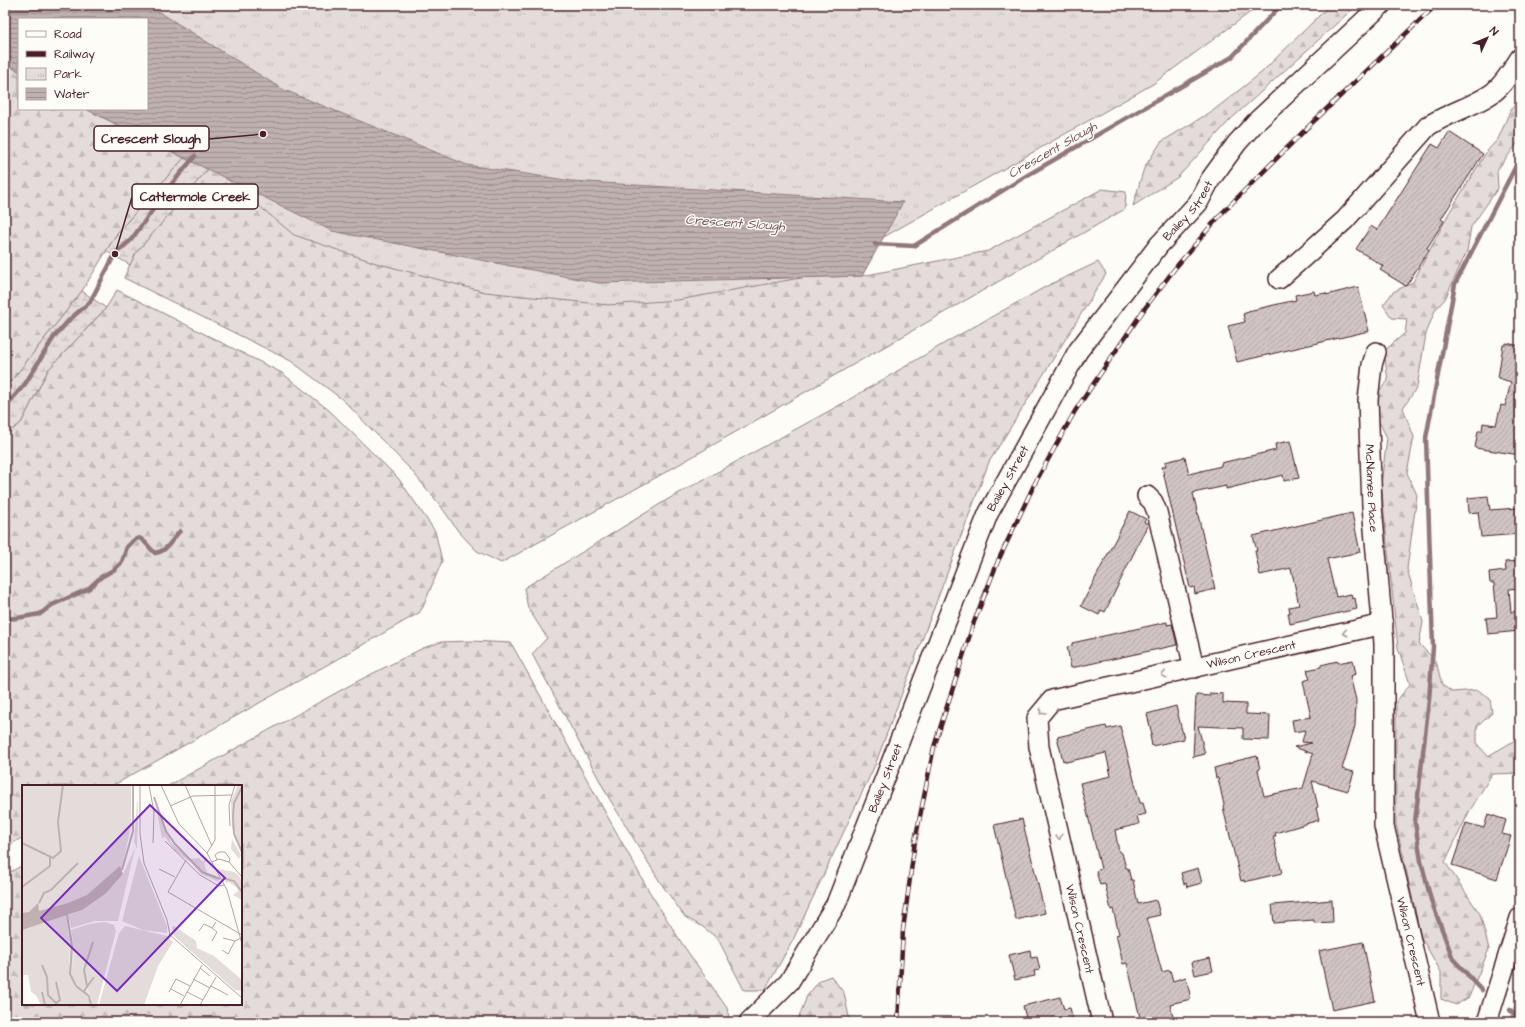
<svg xmlns="http://www.w3.org/2000/svg" width="1525" height="1027" viewBox="0 0 1525 1027" font-family="'Architects Daughter',sans-serif">
	<style>
		.forest { fill: url(#forest-firs); stroke: #967e82 }
		.wetland { fill: url(#wetland-marsh); stroke: #967e82 }
		.park { fill: url(#park-tufts); stroke: #967e82 }
		.water { fill: url(#water-rules); stroke: #91777b }
		.lines { fill: none; stroke-linecap: round; stroke-linejoin: round }
		.stream { stroke: #91777b; stroke-width: 4.5 }
		.building { fill: url(#building-hatch); stroke: #4a1f2b }
		.minor-casing { stroke: #4a1f2b; stroke-width: 22 }
		.minor { stroke: #fdfcf7; stroke-width: 19 }
		.rail-casing { stroke: #4a1f2b; stroke-width: 4.5 }
		.rail { stroke: #fdfcf7; stroke-width: 3; stroke-dasharray: 9; stroke-linecap: butt }
		.oneway { stroke: #ac999b }
		.labels { text-anchor: middle; stroke-width: 3; stroke-linejoin: round; paint-order: stroke }
		.street-label { font-size: 12px; fill: #4a1f2b; stroke: #fdfcf7 }
		.water-label { font-size: 13px; font-style: italic; fill: #73525a; stroke: #fdfcf7 }
		.inset-river { fill: none; stroke: #c0b1b1; stroke-width: 2 }
		.inset-road { fill: none; stroke: #b5a4a5; stroke-width: 1 }
		.view { fill: #7b2cbf; fill-opacity: 0.15; stroke: #7b2cbf; stroke-width: 2 }
		.inset-edge { fill: none; stroke: #4a1f2b; stroke-width: 2 }
		.leader { fill: none; stroke: #4a1f2b; stroke-width: 1.5 }
		.callout-dot { fill: #4a1f2b; stroke: #fdfcf7; stroke-width: 1.5 }
		.callout { fill: #fdfcf7; stroke: #4a1f2b; stroke-width: 1.5 }
		.callout-label { font-size: 13px; text-anchor: middle; font-weight: bold; fill: #4a1f2b }
	</style>
	<defs>
		<pattern id="forest-firs" width="22" height="20" patternUnits="userSpaceOnUse"><rect width="22" height="20" fill="#e3dcda"/><path d="M5 1l3.5 6h-7zM16 11l3.5 6h-7z" fill="#c4bcbb"/></pattern>
		<pattern id="wetland-marsh" width="20" height="14" patternUnits="userSpaceOnUse"><rect width="20" height="14" fill="#e3dcda"/><path d="M1 5h8M5 5V1M11 12h8M15 12V8" fill="none" stroke="#c4bcbb"/></pattern>
		<pattern id="park-tufts" width="24" height="20" patternUnits="userSpaceOnUse"><rect width="24" height="20" fill="#e3dcda"/><path d="M3 7l-1-3M5 7V3M7 7l1-3M15 17l-1-3M17 17v-4M19 17l1-3" fill="none" stroke="#c4bcbb"/></pattern>
		<pattern id="water-rules" width="6" height="5" patternUnits="userSpaceOnUse"><rect width="6" height="5" fill="#c0b1b1"/><path d="M0 2.5h6" fill="none" stroke="#9e8f90"/></pattern>
		<pattern id="building-hatch" width="6" height="6" patternUnits="userSpaceOnUse"><rect width="6" height="6" fill="#d0c5c4"/><path d="M-1 1l2-2M0 6l6-6M5 7l2-2" fill="none" stroke="#b4a9a9"/></pattern>
	</defs>
	<rect width="100%" height="100%" fill="#fdfcf7"/>
	<filter id="ink" filterUnits="userSpaceOnUse"><feTurbulence type="fractalNoise" baseFrequency=".025" numOctaves="2"/><feDisplacementMap in="SourceGraphic" scale="8" xChannelSelector="R" yChannelSelector="G"/><feConvolveMatrix kernelMatrix="1 2 1 2 8 2 1 2 1" color-interpolation-filters="sRGB"/></filter>
	<g filter="url(#ink)">
		<g class="forest">
			<path d="M1330,5H1357L1230,120L1178,177L1133,206L1144,168L1161,142L1214,110L1261,73Z"/>
			<path d="M5,64L19,71V109H86L184,158L118,232L82,291L5,389Z"/>
			<path d="M1520,98V140L1497,170L1498,188L1471,227L1467,251L1445,299L1435,310L1426,334L1417,387L1403,408L1414,437L1407,473L1417,495L1407,569L1423,622L1419,644L1436,661L1442,685L1452,692L1478,690L1490,699L1492,713L1477,727V744L1488,756L1512,742L1520,735V773L1492,774L1469,812L1445,862L1480,914L1489,949L1469,997L1456,1005L1441,999V972L1421,937L1396,824V702L1410,684L1398,648L1381,484L1387,438L1376,415L1377,393L1388,381L1384,351L1405,333L1407,319L1392,318L1383,305L1393,292L1413,282L1449,213L1487,151L1498,139L1510,111Z"/>
			<path d="M208,169L332,231L599,283L862,276L988,251L1102,189L1126,192L1125,209L657,477L501,563L477,551L458,531L440,505L411,470L343,400L291,361L124,278L135,253Z"/>
			<path d="M1098,262L1106,274L989,462L875,765L793,940L765,990H744L718,939L703,927L685,917L660,882L609,798L532,654L547,638L528,608L524,588L670,498L840,405L950,340L1047,286Z"/>
			<path d="M117,290L282,373L330,411L398,478L435,531L442,561L423,607L419,613L112,786H23V837L5,848V435L21,423L48,370L106,308Z"/>
			<path d="M471,641L511,643L649,891L683,945L727,1008L730,1022H5V875L23,865V1004H241V786H168L354,683L423,648L441,642Z"/>
			<path d="M831,976L844,993L850,1022H797L807,996L820,980Z"/>
			<path d="M1520,991V1022H1509Z"/>
		</g>
		<g class="wetland">
			<path d="M184,158L208,169L136,253L130,265L106,251L118,232Z"/>
			<path d="M82,291L106,308L48,370L21,423L5,435V389Z"/>
		</g>
		<path class="park" d="M5,5H1260L1153,84L817,275L678,300L608,305L485,292L376,263L294,235L186,145L147,109V19H19Z"/>
		<path class="water" d="M5,5H148L282,89L467,165L572,181L903,202L862,276L599,283L332,231L86,109H147V19H19V71L5,64Z"/>
		<g class="lines">
			<g class="stream">
				<path d="M875,244L914,246L1026,176L1232,57L1281,5"/>
				<path d="M5,407L25,384L54,337L70,319L90,302L115,254L131,240L170,186L195,156"/>
				<path d="M5,619L17,618L40,614L52,605L88,589L101,577L115,569L122,562L127,547L134,540L139,538C146,541 149,548 155,553C167,552 172,539 180,531"/>
				<path d="M1482,990L1453,959L1431,900L1421,861L1415,822L1429,700L1433,647L1426,438L1455,284L1520,158"/>
				<path d="M1510,1010L1520,1019"/>
			</g>
		</g>
		<g class="building">
			<path d="M1449,132L1483,154L1441,219L1444,221L1427,248L1429,250L1406,286L1380,270L1383,266L1356,249L1371,226L1377,230L1432,144L1439,148Z"/>
			<path d="M1358,287L1369,331L1237,362L1228,326L1245,322L1243,314L1248,312V311L1296,300L1295,295L1314,291L1315,295L1326,293V295Z"/>
			<path d="M1506,343L1520,346V455L1475,448L1478,431H1482L1483,423L1496,425L1501,405L1505,406L1511,382L1498,378L1503,345H1506Z"/>
			<path d="M1290,441L1299,478L1284,481L1283,475L1226,489V486L1193,493L1215,589L1195,594L1194,587L1190,588L1162,467L1166,466L1165,462L1185,457L1189,474L1221,466V463L1276,450L1275,444Z"/>
			<path d="M1488,496L1490,510L1517,508L1520,534L1481,537L1478,512L1469,513L1468,498Z"/>
			<path d="M1130,511L1146,519L1144,522L1148,524L1105,612L1101,610L1099,615L1081,606Z"/>
			<path d="M1352,513L1360,552L1327,559L1336,597L1351,594L1352,599L1355,598L1357,609L1290,624L1288,613H1290L1289,607L1299,605L1291,568L1260,575L1255,551H1257L1253,536Z"/>
			<path d="M1520,561V588L1509,589L1511,612L1520,611V631L1488,634L1486,618L1497,617L1494,583H1490L1489,573L1506,571L1505,562Z"/>
			<path d="M1167,622V625L1172,624L1177,645L1071,668L1067,647L1072,646V643Z"/>
			<path d="M1353,660L1356,674L1350,676L1356,700L1355,726L1342,769L1354,772L1348,791L1312,781L1318,807L1316,808L1319,820L1275,833L1276,836H1273L1282,873L1244,882V880L1241,881L1225,816L1223,806L1224,805L1218,778H1216L1214,768L1232,763V762L1257,756L1260,769L1258,770L1264,796L1303,788L1313,754L1294,747L1312,743L1302,742L1305,730L1294,732L1292,720L1311,717L1303,681L1310,679L1307,670L1321,667V665L1337,661L1338,663Z"/>
			<path d="M1210,693L1223,694V703L1246,704V714L1270,715L1269,740L1243,739V728L1198,726L1205,754L1193,757L1196,695L1210,696Z"/>
			<path d="M1176,706L1184,739L1152,746L1150,735H1152L1147,714Z"/>
			<path d="M1106,726L1107,729L1120,726L1140,803H1143L1146,814L1137,816L1139,824L1115,830L1119,852L1122,853L1126,868H1128L1131,880H1133L1138,904L1156,900L1160,915L1147,918L1162,972L1170,970L1173,981L1186,977L1191,999L1170,1004L1174,1022H1141L1127,963L1123,964L1119,947L1116,935L1119,934L1113,909L1111,910L1105,884L1100,885L1096,871L1101,869L1080,783L1111,776L1106,753L1066,762L1065,760L1063,761L1057,737Z"/>
			<path d="M1488,814L1506,820L1502,834L1511,836L1497,879L1452,865L1466,823L1484,828Z"/>
			<path d="M1022,819L1045,913L1016,920L994,825Z"/>
			<path d="M1198,868L1202,883L1187,887L1186,883L1184,884L1181,873Z"/>
			<path d="M1332,900L1333,922L1314,923V920L1274,923L1272,905Z"/>
			<path d="M1363,942L1375,1001L1332,1010L1319,951Z"/>
			<path d="M1030,950L1031,958L1037,957L1040,970L1034,971L1035,976L1015,980L1009,955Z"/>
			<path d="M1210,958L1213,971L1195,975L1192,962Z"/>
			<path d="M1060,997L1064,1009L1070,1008L1073,1020L1065,1022H1027L1023,1006Z"/>
		</g>
		<g class="lines">
			<g class="minor-casing">
				<g id="minor">
					<path d="M1279,279L1345,220L1428,126C1448,113 1472,107 1491,94C1503,86 1512,70 1520,58"/>
					<path id="s1" d="M1376,352L1372,365L1368,400L1372,506L1384,643V826L1430,1022"/>
					<path d="M1147,496L1153,502L1157,512L1194,668"/>
					<path id="s2" d="M749,1022L789,982L836,904L988,514L1078,351L1159,245L1198,203L1210,180L1237,143L1255,123L1381,5"/>
					<path id="s3" d="M1102,1022L1039,747L1037,718L1052,700L1383,624"/>
					<path d="M1487,1022L1520,918"/>
				</g>
			</g>
			<use href="#minor" class="minor"/>
			<g class="rail-casing">
				<path id="rail" d="M898,1022L903,930L915,841L934,747L974,622L998,561L1034,485L1075,411L1145,308L1176,267L1222,213L1315,120L1436,5"/>
			</g>
			<use href="#rail" class="rail"/>
		</g>
		<defs><path id="oneway-chevron" d="M-2-3.5L2.5 0L-2 3.5" fill="none" stroke-width="1.6" stroke-linecap="round" stroke-linejoin="round"/></defs>
		<g class="oneway">
			<use href="#oneway-chevron" transform="translate(1345 633) rotate(167)"/>
			<use href="#oneway-chevron" transform="translate(1164 675) rotate(167)"/>
			<use href="#oneway-chevron" transform="translate(1042 712) rotate(130)"/>
			<use href="#oneway-chevron" transform="translate(1059 837) rotate(77)"/>
		</g>
	</g>
	<g class="labels">
		<g class="street-label">
			<text dy="4" stroke="none"><textPath href="#s2" startOffset="931">Bailey Street</textPath></text>
			<text dy="4" stroke="none"><textPath href="#s2" startOffset="607">Bailey Street</textPath></text>
			<text dy="4" stroke="none"><textPath href="#s1" startOffset="137">McNamee Place</textPath></text>
			<text dy="4" stroke="none"><textPath href="#s3" startOffset="539">Wilson Crescent</textPath></text>
			<text dy="4" stroke="none"><textPath href="#s2" startOffset="283">Bailey Street</textPath></text>
			<text transform="translate(1080 929) rotate(77)" y="4">Wilson Crescent</text>
			<text dy="4" stroke="none"><textPath href="#s1" startOffset="594">Wilson Crescent</textPath></text>
		</g>
		<g class="water-label">
			<text transform="translate(1052 149) rotate(-30)" y="5">Crescent Slough</text>
			<text transform="translate(735 222) rotate(4)" y="5">Crescent Slough</text>
		</g>
	</g>
	<g transform="translate(22 785)">
		<rect width="220" height="220" fill="#fdfcf7"/>
		<path d="M216,0H220V68L210,43L209,16ZM115,17H116L115,64L112,57ZM133,17L149,58L168,74L177,73L181,77L184,71L185,75L182,78L185,88L195,91L197,97L179,89L170,78L153,66L143,52L140,53ZM210,54L219,70L217,74L209,64ZM113,63L96,136H73L49,143L46,130L60,125L83,109L101,89ZM117,71L145,141V148L121,145L100,136ZM197,84L212,87L216,90L220,96V115L211,110L216,106L215,103L207,97L204,98ZM44,130L48,160L47,176L53,202L61,209L67,220H19L14,210L9,207L6,190H2L0,195V145ZM83,137L92,140L94,146L75,220H72L64,201L62,204L58,201L51,188L52,161L49,145L67,139ZM103,141L145,151L151,157L136,181L122,220H77L97,148ZM152,141L174,156L175,163L192,171L220,195V206L213,205L152,151L150,142Z" fill="#e3dcda"/>
		<path d="M47,147H49L52,161L51,188L62,204L66,200L65,205L72,220H67L48,194Z" fill="#e3dcda"/>
		<path d="M0,0H109V41L98,92L85,110L65,124L13,137L0,187Z" fill="#e3dcda"/>
		<path d="M98,81L101,89L83,109L60,125L0,145V128L7,127L16,118L17,126L46,118L65,110Z" fill="#c0b1b1"/>
		<path class="inset-river" d="M220,2L212,18L211,32L212,49L220,67M132,12L144,46L153,59L180,87L198,94M0,58L31,73L39,66L36,37L41,0M100,85L111,46V0M201,93L212,96L220,107M0,102L28,81V72M17,118L22,108L29,105L56,78M45,130L50,161L48,189L54,201L67,211L69,220M20,180L25,192L26,210L36,220M65,201L62,185L71,157M62,206L72,192M20,207L23,220M34,218L38,215L34,197"/>
		<path class="inset-road" d="M118,0V49L122,78L145,135L148,150L220,213M127,0L132,27L131,58M139,0L157,39L185,68L205,105L220,159M163,0L190,61M148,21L171,11L210,10M208,41L207,20L213,0M143,56L178,90L197,101L202,100M185,68L193,55V0M164,75L146,107L220,150M190,77L197,74L207,77L208,74L203,67H197L193,70L195,75M207,77L220,92M137,84L153,92M177,146L182,139L190,143L194,137M201,153L213,156L219,153M190,156L195,147L190,143M200,165L206,169L213,156M178,183L188,191M171,194L188,203M189,201L206,210M149,204L162,211M147,207L154,194L168,201M165,207L181,215M158,220L180,180M178,220L194,192"/>
		<path class="view" d="M128,20L203,93L95,206L19,133Z"/>
		<rect width="220" height="220" class="inset-edge"/>
	</g>
	<path class="leader" d="M263 134L209 139M115 254L132 197"/>
	<g class="callout-dot">
		<circle cx="263" cy="134" r="4"/>
		<circle cx="115" cy="254" r="4"/>
	</g>
	<g class="callout">
		<rect x="94" y="126" width="115" height="25" rx="4"/>
		<rect x="132" y="184" width="126" height="25" rx="4"/>
	</g>
	<g class="callout-label">
		<text x="151" y="143">Crescent Slough</text>
		<text x="195" y="201">Cattermole Creek</text>
	</g>
	<rect width="1525" height="1027" fill="none" stroke="#fdfcf7" stroke-width="20"/>
	<rect x="10" y="10" width="1505" height="1007" fill="none" stroke="#4a1f2b" stroke-width="1.5" filter="url(#ink)"/>
	<rect x="18" y="18" width="130" height="92" fill="#fdfcf7" stroke="#b5a4a5"/>
	<rect x="26" y="31" width="20" height="6" fill="#fdfcf7" stroke="#b5a4a5"/>
	<text x="54" y="38" font-size="12" fill="#4a1f2b">Road</text>
	<rect x="26" y="51" width="20" height="6" fill="#4a1f2b" stroke="#b5a4a5"/>
	<text x="54" y="58" font-size="12" fill="#4a1f2b">Railway</text>
	<rect x="26" y="68" width="20" height="12" fill="url(#park-tufts)" stroke="#b5a4a5"/>
	<text x="54" y="78" font-size="12" fill="#4a1f2b">Park</text>
	<rect x="26" y="88" width="20" height="12" fill="url(#water-rules)" stroke="#b5a4a5"/>
	<text x="54" y="98" font-size="12" fill="#4a1f2b">Water</text>
	<g transform="translate(1487 38) rotate(46)" stroke="#fdfcf7" stroke-width="3" paint-order="stroke">
	<path d="M0-3L7 15L0 10L-7 15Z" fill="#4a1f2b"/>
	<text y="-6" font-size="11" font-weight="bold" text-anchor="middle" fill="#4a1f2b">N</text>
	</g>
</svg>
